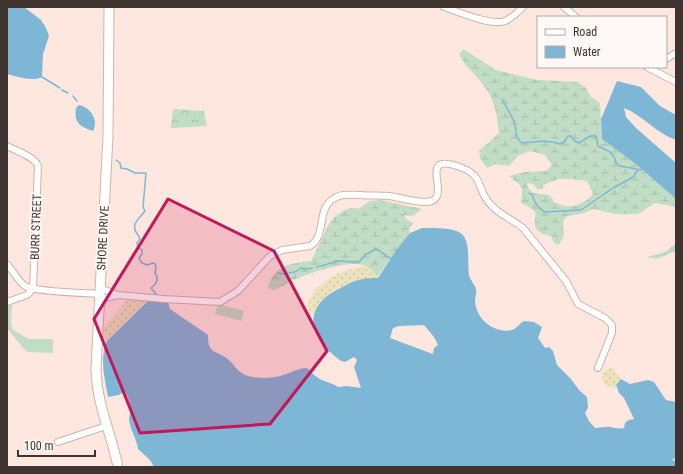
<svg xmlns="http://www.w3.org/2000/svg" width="683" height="474" viewBox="0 0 683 474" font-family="'Roboto Condensed',sans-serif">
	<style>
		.green { fill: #c1ddc5 }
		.wetland { fill: url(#wetland-marsh); fill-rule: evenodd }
		.sand { fill: url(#sand-dots) }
		.park { fill: url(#park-crowns) }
		.water { fill: #7eb7d6; fill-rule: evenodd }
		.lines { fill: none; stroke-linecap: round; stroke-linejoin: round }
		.stream { stroke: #7eb7d6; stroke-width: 1.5 }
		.street-casing { stroke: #d0b4aa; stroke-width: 8 }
		.secondary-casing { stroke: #d0b4aa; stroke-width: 11 }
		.street { stroke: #fff; stroke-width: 6 }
		.secondary { stroke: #fff; stroke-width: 9 }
		.marked { fill: #c2185b; fill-opacity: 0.2; stroke: #c2185b; stroke-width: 3; stroke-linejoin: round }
		.labels { text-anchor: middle; stroke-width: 4; stroke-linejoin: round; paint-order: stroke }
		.street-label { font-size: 12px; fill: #3f3430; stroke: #fef8f6 }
	</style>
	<defs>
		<pattern id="wetland-marsh" width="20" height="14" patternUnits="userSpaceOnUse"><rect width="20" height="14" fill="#c1ddc5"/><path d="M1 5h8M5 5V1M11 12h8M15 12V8" fill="none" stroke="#a7beaa"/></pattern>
		<pattern id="sand-dots" width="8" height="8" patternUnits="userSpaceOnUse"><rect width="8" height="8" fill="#ece3bd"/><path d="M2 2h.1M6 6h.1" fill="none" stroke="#cbc3a3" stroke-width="1.8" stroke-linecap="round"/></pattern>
		<pattern id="park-crowns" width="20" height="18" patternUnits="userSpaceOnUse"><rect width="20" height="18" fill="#c1ddc5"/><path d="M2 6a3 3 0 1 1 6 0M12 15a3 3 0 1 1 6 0" fill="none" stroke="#a7beaa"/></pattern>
	</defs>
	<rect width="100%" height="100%" fill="#fee7de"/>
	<g class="green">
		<path d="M12,304L11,323L13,330L29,339H53V353L27,352C19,345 15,336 7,329V307Z"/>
		<path d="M218,304L244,311L241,321L215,314Z"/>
	</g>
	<g class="wetland">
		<path d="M463,49L496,70L537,80L577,82L586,88L591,97L600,103L602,139L637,165L676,199V207L655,203L638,214H615L594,209L580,214L567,216L563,221C563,233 567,235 558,245L554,243L551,236C543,234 533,232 535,221C535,218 536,215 535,212C532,207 525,206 521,203C523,183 524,189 509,176L525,172L546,171L552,165L545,155L531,151L519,155L509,166L495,164L487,168L480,158L479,150L486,145L499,133C496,106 494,97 476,76C469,68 463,63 459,54ZM558,179H572L587,181L593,194C582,206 570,210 554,202C549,190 542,196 534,193C531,192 530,189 528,188L527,183L533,184L537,189H543V185Z"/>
		<path d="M380,200L422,209L413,216L404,215L407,220L412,222L413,224L409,229L410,233L377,277C374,272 371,269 366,266C351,259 309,273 294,280C286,284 280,288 272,290L268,287C275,264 290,264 311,261L329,224L335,216L343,211L351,208L358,209L370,201Z"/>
		<path d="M676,243V251L656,259L647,257L665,252Z"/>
	</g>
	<g class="sand">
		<path d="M365,266L373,271L378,278L324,299L313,314L307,308C309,283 344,269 365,266Z"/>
		<path d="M129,298L149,300L107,341L102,332L103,328Z"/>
		<path d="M612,367L621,379L616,385V388L612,386L607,387L606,384H605L601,374L604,371Z"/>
	</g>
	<path class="park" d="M173,109L204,111L207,126L171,128Z"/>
	<g class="water">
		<path d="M7,7H24L41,20L46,28L49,36L43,54L42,77C31,82 19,77 7,74Z"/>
		<path d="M617,81L641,87L660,106L676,115V140C656,133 642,115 624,108L626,117L636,128L676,163V199L637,165L602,139L601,119Z"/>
		<path d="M79,105C90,107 99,120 93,131C79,126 74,123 76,108Z"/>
		<path d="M422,228C432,228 454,227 462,234C471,243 467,264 469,275C470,280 475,285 476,289C477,293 475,297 475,301C476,319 494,334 512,330C516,329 520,323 524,321L534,322L542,327L538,338L545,348L549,347L553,351L557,365L571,379L579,390L587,397L588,408L585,413L589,421L595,428C599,428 602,427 606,427C611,426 616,430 624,428C625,421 627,420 634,419L624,398L619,393L616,385L621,379L630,384L648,380L654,382L666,400L676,402V457L672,460L676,461V467H154L150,460L138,449C137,439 130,430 129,419C129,416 130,416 130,413C131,406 129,398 125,392H123L119,395L108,397C105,378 99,360 107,341L149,300L168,302L170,309L208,335C208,352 213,350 225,357C232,361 236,370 243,374C253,379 273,379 283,375C291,373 298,368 307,368C311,371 313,375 317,377C323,382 331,382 338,387L347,386L361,388L354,367L357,360L354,357L345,362L341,361C333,355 324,347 319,339C305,317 319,298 339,289C345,286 352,281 359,280C365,278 372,278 378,278L397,249L410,233ZM424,325L434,337L438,345L434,348L433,354L390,338L393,328L399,326Z"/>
	</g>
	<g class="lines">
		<g class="stream">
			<path d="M42,77L60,88"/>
			<path d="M62,90L68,93"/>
			<path d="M73,96L77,101"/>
			<path d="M502,99C506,107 511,114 514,122C517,130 514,138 522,143C536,142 546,139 560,144L564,142L568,136H571L575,141L579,143L590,136H596L598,146C608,151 614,152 616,163L620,166L642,170"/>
			<path d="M116,160L120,163L121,168L127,169L135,173H146L143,207L145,211C140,218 131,224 136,232C138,235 139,236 140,239L137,243L138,247L142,250V254L139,258L142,263L147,265L153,263L155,264L156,268L155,273C159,279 157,284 151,288L157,295"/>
			<path d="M529,193L533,196C533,203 540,208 544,212L581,210L613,188L633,177L638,170"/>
			<path d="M317,267L338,261L359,262L365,255L376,249C383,251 384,257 391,258"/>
			<path d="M278,273L282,274L295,272L301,268L305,269L312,268"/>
		</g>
		<g class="street-casing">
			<g id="street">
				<path d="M444,7C459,12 491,26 505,21C512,18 518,12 523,7"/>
				<path d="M564,7L576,17"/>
				<path d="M666,59L676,53"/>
				<path d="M647,67L676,82"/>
				<path d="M7,146C16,151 34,156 38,166L33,289L27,295L7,302"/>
				<path d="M7,264C13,271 18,281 25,286C35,292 86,293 100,294"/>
				<path d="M100,288L118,295"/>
				<path d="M100,299L118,295L164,299L220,302L238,291L270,256L282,250L310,246C327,236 316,210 333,199C341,193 351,195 360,195C370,196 380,195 390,196C401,198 412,201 423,202C459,204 413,152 457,166C486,175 475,189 491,205C500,215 513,220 523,228L566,281L578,304L605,318L612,325V333L598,368"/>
				<path d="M58,442L106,426"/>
			</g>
		</g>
		<g class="secondary-casing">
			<path id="secondary" d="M109,7L108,136L96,369C97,406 111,432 118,467"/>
		</g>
		<use href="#street" class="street"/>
		<use href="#secondary" class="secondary"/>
	</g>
	<path class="marked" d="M168,199L274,251L327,351L270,424L140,433L94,319Z"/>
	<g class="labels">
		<g class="street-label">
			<text transform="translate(36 227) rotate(-88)" y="4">BURR STREET</text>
			<text transform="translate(103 238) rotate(-87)" y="4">SHORE DRIVE</text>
		</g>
	</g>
	<rect width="683" height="474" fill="none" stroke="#3f3430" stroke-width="16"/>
	<rect x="537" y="16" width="130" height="52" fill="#fef8f6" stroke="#b2aaa7"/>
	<rect x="545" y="29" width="20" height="6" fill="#ffffff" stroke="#b2aaa7"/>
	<text x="573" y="36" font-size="12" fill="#3f3430">Road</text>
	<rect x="545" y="46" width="20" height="12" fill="#7eb7d6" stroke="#b2aaa7"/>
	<text x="573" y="56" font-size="12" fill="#3f3430">Water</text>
	<path d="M18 450v6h77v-6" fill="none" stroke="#3f3430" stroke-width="2"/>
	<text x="24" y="450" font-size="12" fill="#3f3430" stroke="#fef8f6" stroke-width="3" paint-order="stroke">100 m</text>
</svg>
